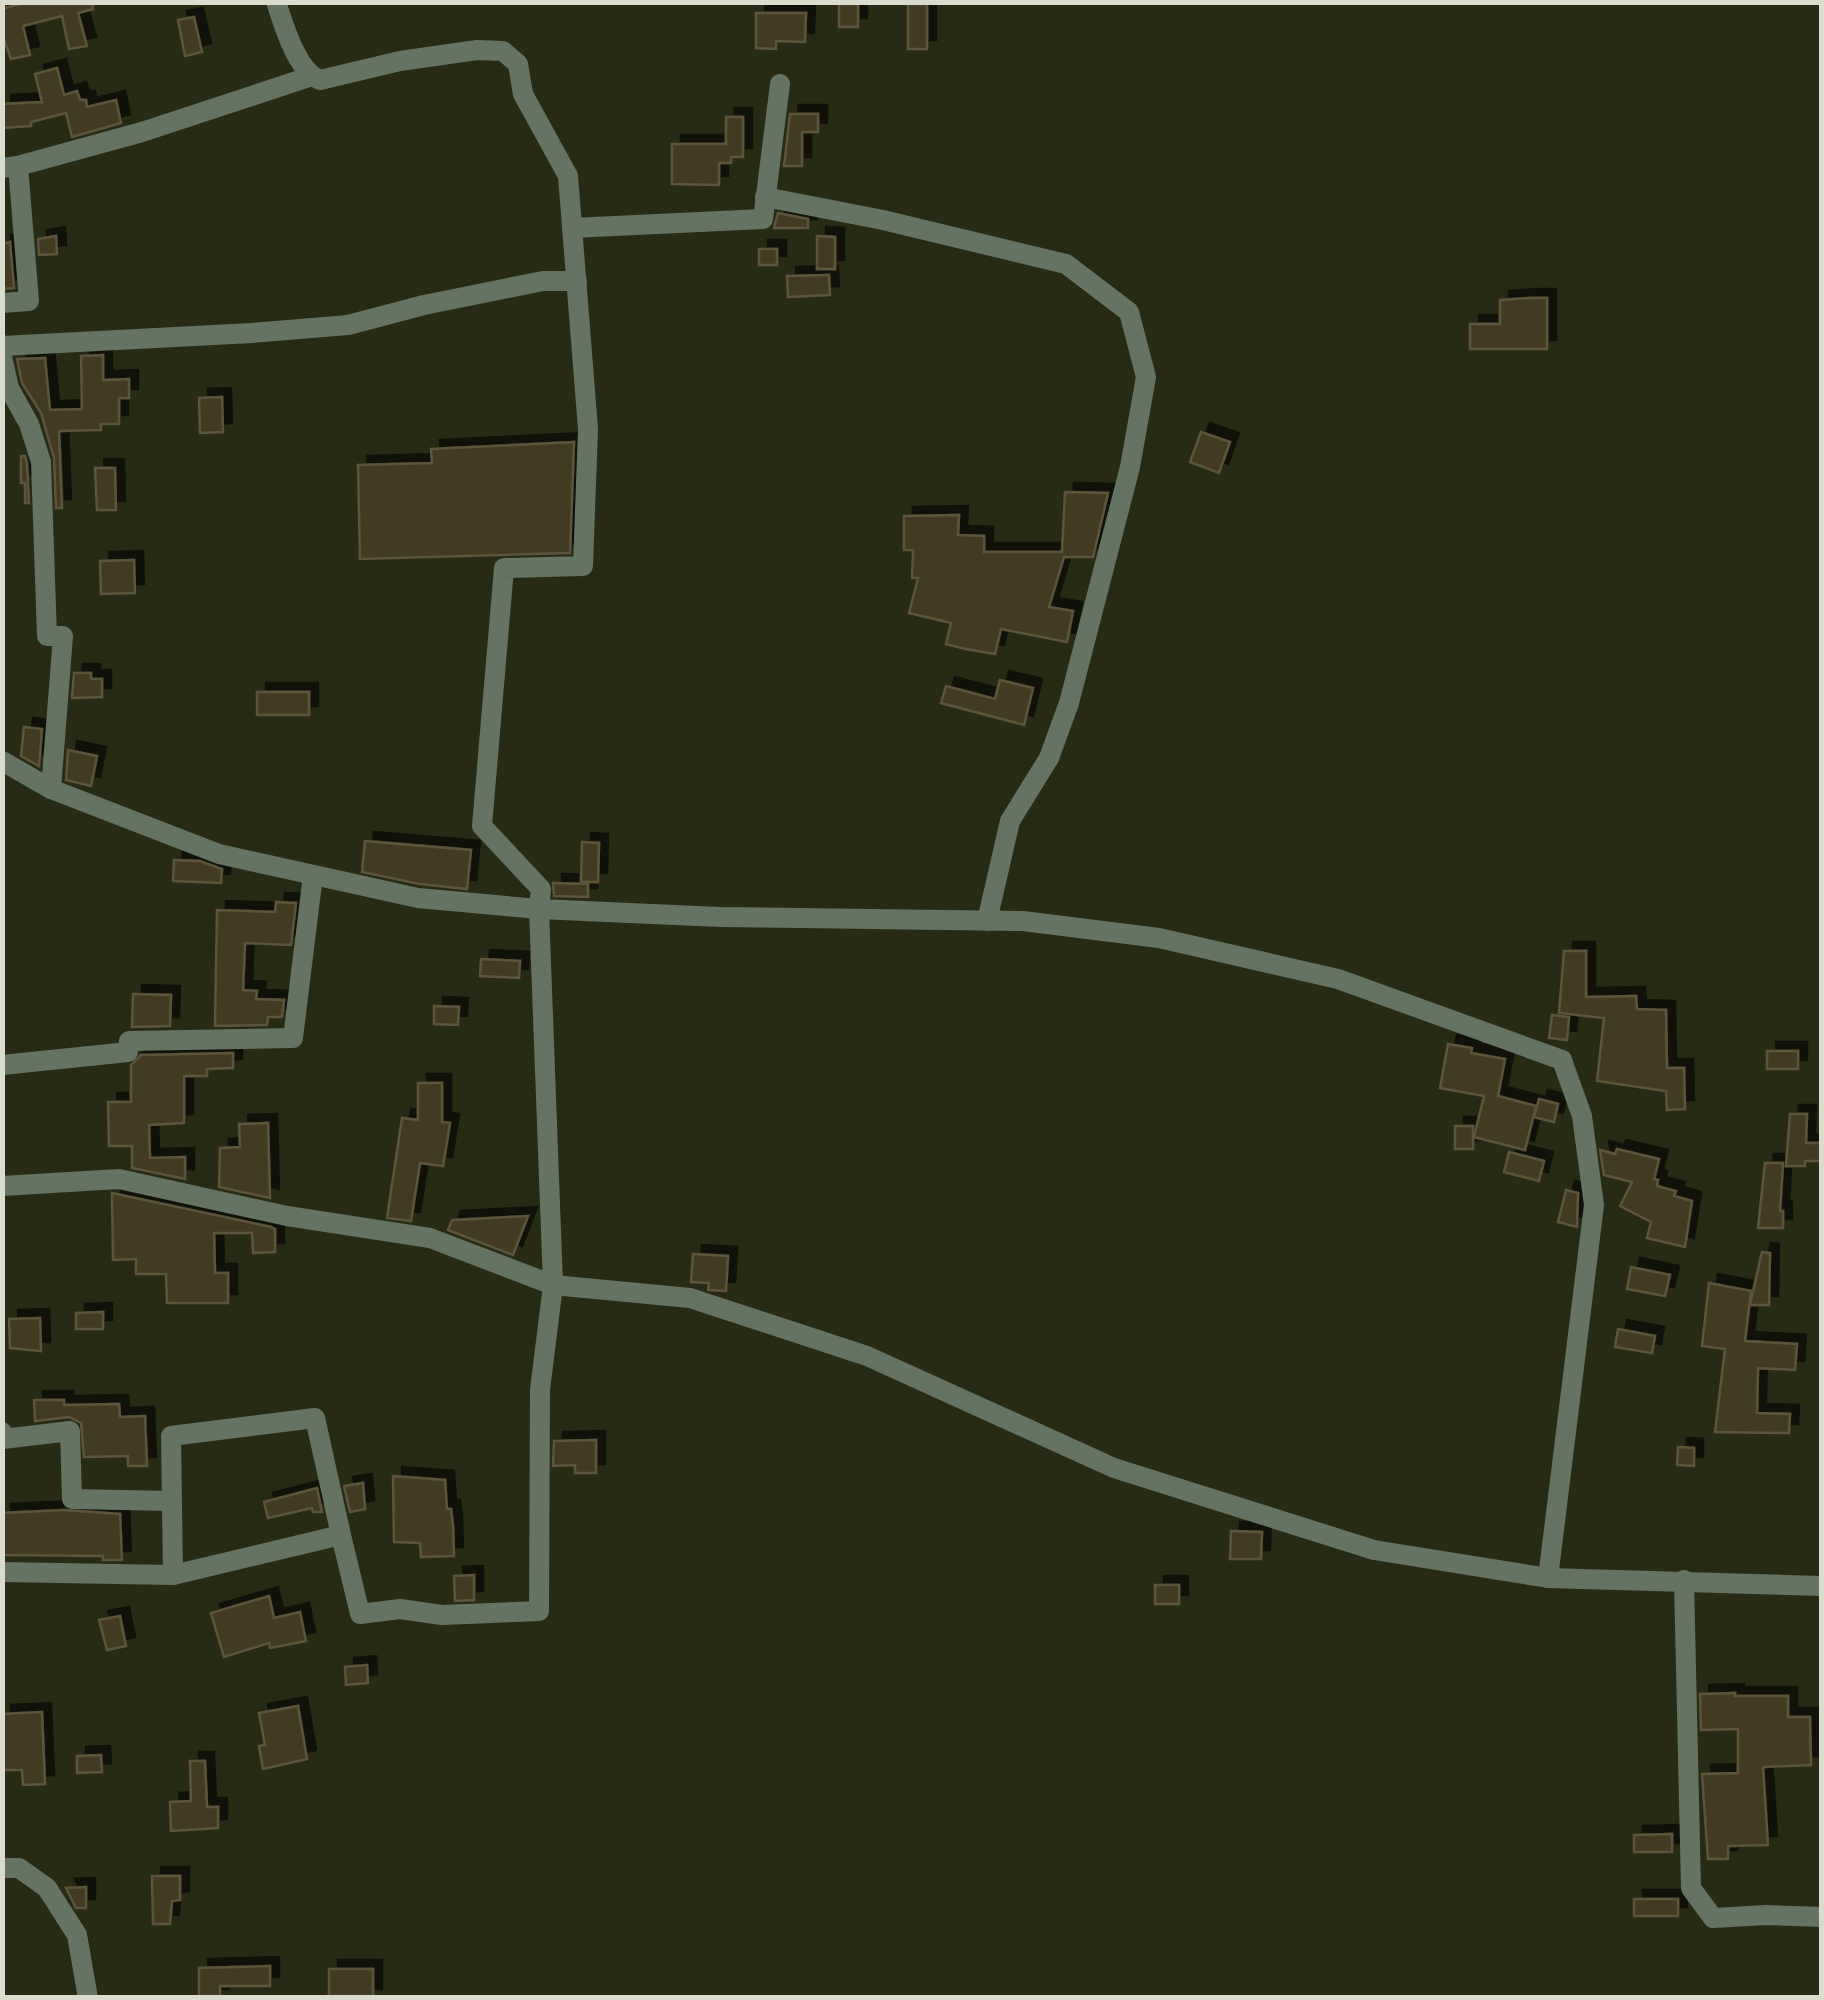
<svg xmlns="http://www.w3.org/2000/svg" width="1824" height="2000" viewBox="0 0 1824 2000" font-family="Lato,sans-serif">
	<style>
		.building { fill: #423b22; stroke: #5c553b; stroke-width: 2.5; filter: url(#shadow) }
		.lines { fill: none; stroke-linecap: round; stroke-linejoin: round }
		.street { stroke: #657363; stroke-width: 20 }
	</style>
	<defs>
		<filter id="shadow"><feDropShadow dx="9" dy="-9" stdDeviation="0" flood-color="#0009"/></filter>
	</defs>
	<rect width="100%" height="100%" fill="#272b13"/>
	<g class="building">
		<path d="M27,2H92L93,9L78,13L87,46L69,49L62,16L23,26L30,55L11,59L2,34V9Z"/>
		<rect x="839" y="2" width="19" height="25"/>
		<rect x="908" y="2" width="19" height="47"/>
		<path d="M756,13H806L805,42L776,41V49L756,48Z"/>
		<path d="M194,17L202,52L185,56L178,20Z"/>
		<path d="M57,68L64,95L77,91L80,100H86L87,107L116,100L121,123L72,137L66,113L31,122V126L2,128V104L42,102L35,74Z"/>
		<path d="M790,114H818V132H802V166H784Z"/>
		<path d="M726,117H743V157H731V163H719V185L672,184V144H726Z"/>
		<path d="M778,213L808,219V228H774Z"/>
		<path d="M56,236L57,254L39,255L38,239Z"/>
		<path d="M817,236L835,237V269H817Z"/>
		<path d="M10,242L14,288L2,289V244Z"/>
		<rect x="759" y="249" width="18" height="16"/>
		<path d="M829,275L830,295L788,297L787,276Z"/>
		<path d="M1530,298H1547V349H1470V324H1500V300Z"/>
		<path d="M103,355V380L129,379V398H119V424H101V430L59,431L62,508H56L54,458L41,413L22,383L17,359L45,358L50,410L82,409L81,356Z"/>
		<path d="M222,397L223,432L200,433L199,398Z"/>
		<path d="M1201,432L1230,442L1219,473L1190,462Z"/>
		<path d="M574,442L570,553L360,559L358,465L432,463L431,449Z"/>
		<path d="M21,456H25L27,464L29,503H25V483H21Z"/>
		<path d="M95,468H115L116,510H97Z"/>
		<path d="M1065,492L1108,493L1093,557H1064L1049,607L1073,611L1067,642L1001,629L995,654L966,649L946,644L951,623L909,613L918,578H912L913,550H904V516L959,515L958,535L984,536V552H1062Z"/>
		<path d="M134,560L135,593L101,594L100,561Z"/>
		<path d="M74,673H91V679H102V697L72,698Z"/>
		<path d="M1000,680L1033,688L1024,725L941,703L946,686L995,699Z"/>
		<rect x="257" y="692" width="52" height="23"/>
		<path d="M24,727L42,729L39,766L21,756Z"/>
		<path d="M68,750L97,756L91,786L66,780Z"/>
		<path d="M365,841L471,850L467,889L420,884L362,872Z"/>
		<path d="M582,842L599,843L598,882H581Z"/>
		<path d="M174,860L200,861L222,869L221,883L173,881Z"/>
		<path d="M553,883L588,884V897L554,896Z"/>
		<path d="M276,902L296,903L291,945L245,943L243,990L257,991L256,999L284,1000L282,1017H268L267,1025L215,1026L217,910L275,912Z"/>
		<path d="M1564,951H1586V997L1636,996L1637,1009L1666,1010L1667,1068H1684L1685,1109L1667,1110L1666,1091L1597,1081L1604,1018L1559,1013Z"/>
		<path d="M481,959L520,961L519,978L480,976Z"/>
		<path d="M133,994L171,995L170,1026L132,1027Z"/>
		<path d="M434,1006L459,1007L458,1025L434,1024Z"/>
		<path d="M1552,1015L1569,1017L1567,1040L1549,1038Z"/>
		<path d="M1448,1044L1472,1048L1471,1053L1505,1059L1498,1096L1536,1106L1525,1150L1474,1137L1484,1096L1440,1088Z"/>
		<rect x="1767" y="1051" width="31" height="18"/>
		<path d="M233,1053V1068L207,1069V1076H184V1123L149,1125L150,1158L185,1157V1179L132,1168V1146H109L108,1102H131V1065L141,1055Z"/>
		<path d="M418,1083H442V1122L450,1123L443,1166L420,1163L411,1221L387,1218L402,1118L418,1120Z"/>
		<path d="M1539,1099L1558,1104L1554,1122L1534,1117Z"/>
		<path d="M1790,1114H1807L1806,1143H1822V1161H1805V1166H1786Z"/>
		<path d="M268,1123L270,1198L219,1187L220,1148L240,1147L239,1124Z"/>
		<rect x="1455" y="1126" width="18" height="23"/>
		<path d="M1617,1149L1659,1159L1654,1179L1658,1180L1657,1186L1676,1191L1674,1196L1692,1201L1685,1247L1647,1238L1651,1222L1620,1206L1632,1182L1604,1175L1600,1150L1615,1154Z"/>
		<path d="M1509,1152L1544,1161L1539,1181L1504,1172Z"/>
		<path d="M1765,1163H1783L1780,1211H1783V1228H1758Z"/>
		<path d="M1566,1190L1578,1193L1577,1227L1558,1222Z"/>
		<path d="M112,1193L271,1227L275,1229V1252L253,1253L252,1233H214L215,1273H228V1303H167L166,1274H136V1259L113,1260Z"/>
		<path d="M528,1216L513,1255L448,1230L452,1220Z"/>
		<path d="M1762,1252L1770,1253L1769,1305H1750Z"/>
		<path d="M693,1254L728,1256L726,1291L708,1290L709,1283L691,1282Z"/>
		<path d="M1631,1267L1670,1275L1665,1296L1627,1289Z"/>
		<path d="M1709,1283L1751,1291L1745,1341L1797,1344L1795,1370L1758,1368L1757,1413L1790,1414L1789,1433L1715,1432L1725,1349L1702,1346Z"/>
		<path d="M103,1312V1329H76V1313Z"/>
		<path d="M40,1318L41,1351L10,1348L9,1319Z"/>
		<path d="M1618,1329L1655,1336L1652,1353L1615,1347Z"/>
		<path d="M34,1400H64V1405L119,1404L120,1417L145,1416L147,1466H128V1456L84,1457L81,1423L69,1417L35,1421Z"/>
		<path d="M596,1440V1473H575V1465L553,1466L554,1441Z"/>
		<path d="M1678,1447L1694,1448V1466L1677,1465Z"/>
		<path d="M393,1476L445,1480L447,1509H451L453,1525L454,1556L421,1557L420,1543L394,1542Z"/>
		<path d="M363,1483L365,1509L350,1512L344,1486Z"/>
		<path d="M317,1488L322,1512H313L312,1508L268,1518L264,1502Z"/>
		<path d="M64,1510L120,1514L122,1560H103V1556L3,1555L2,1513Z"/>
		<path d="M1231,1531L1262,1532L1261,1559H1230Z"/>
		<path d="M474,1575V1600L455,1601L454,1576Z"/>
		<rect x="1155" y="1585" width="24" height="19"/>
		<path d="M269,1596L274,1618L300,1612L306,1641L270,1648L269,1643L224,1657L211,1613Z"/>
		<path d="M120,1616L126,1646L107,1650L99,1620Z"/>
		<path d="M367,1665L368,1683L346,1685L345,1667Z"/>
		<path d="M1735,1693V1696H1788V1717H1810L1811,1765L1763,1767L1768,1845L1728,1846V1859H1708L1702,1774L1738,1773V1729L1701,1730L1700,1694Z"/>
		<path d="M298,1706L307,1759L263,1769L259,1746L265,1745L259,1713Z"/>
		<path d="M42,1712L45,1784L23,1785L22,1770H2V1714Z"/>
		<path d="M101,1755L102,1772L77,1773V1756Z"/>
		<path d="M190,1761H205L207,1807H218V1828L171,1831L170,1802L191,1801Z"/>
		<path d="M1672,1834V1852H1634V1835Z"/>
		<path d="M152,1876H180V1900L172,1901L170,1924H153Z"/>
		<path d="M86,1887V1908H76L66,1888Z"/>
		<rect x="1634" y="1899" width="44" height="17"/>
		<path d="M270,1966V1986H220V1998H199V1968Z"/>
		<rect x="329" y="1969" width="44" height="29"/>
	</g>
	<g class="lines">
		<g class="street">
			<path d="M18,166L142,132L312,76"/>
			<path d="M2,168L18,166L29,301L2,303"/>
			<path d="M765,197L883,220L1066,264L1129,312L1146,377L1130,467L1069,703L1049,758L1010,821L987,921"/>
			<path d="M572,228L763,219L780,84"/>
			<path d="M2,346L252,333L348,325L424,305L543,281H577"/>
			<path d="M2,357L9,388L29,424L41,462L47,636H63L51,789"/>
			<path d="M2,761L51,789L219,854L418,898L539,909L720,917L1023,921L1159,938L1338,979L1562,1060L1582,1116L1594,1205L1548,1578"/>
			<path d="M2,1065L128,1052L129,1041L293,1038L313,875"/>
			<path d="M2,1186L119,1179L287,1216L430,1238L553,1285L539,909L541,889L482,826L504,568L583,566L588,429L568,176L523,94L518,64L503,51L477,50L400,61L320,80C296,70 284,25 276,2"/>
			<path d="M2,1432L3,1439L70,1431L72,1499L170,1501"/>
			<path d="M2,1572L173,1575L341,1535L360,1614L400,1609L442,1615L539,1611L540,1390L553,1285L690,1298L867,1356L1114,1468L1374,1550L1548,1578L1822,1586"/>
			<path d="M173,1575L171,1436L315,1418L341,1535"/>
			<path d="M1684,1580L1691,1888L1713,1918L1766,1915L1822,1917"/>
			<path d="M2,1868H19L47,1888L77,1935L88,1998"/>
		</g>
	</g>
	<rect width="1824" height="2000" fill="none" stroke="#daddce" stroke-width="10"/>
</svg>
